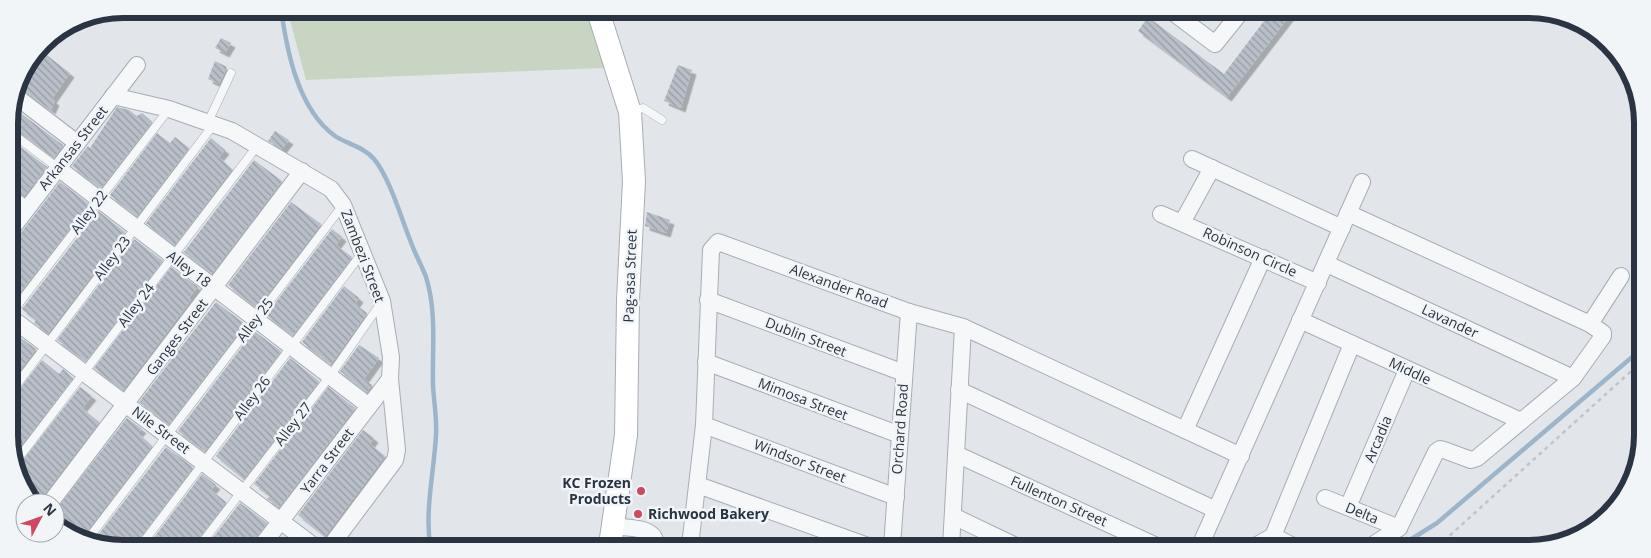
<svg xmlns="http://www.w3.org/2000/svg" width="1651" height="558" viewBox="0 0 1651 558" font-family="'Open Sans',sans-serif">
	<style>
		.green { fill: #c8d5c3 }
		.lines { fill: none; stroke-linecap: round; stroke-linejoin: round }
		.stream { stroke: #9db5cb; stroke-width: 4.5 }
		.building { fill: url(#building-back-hatch); filter: url(#shadow) }
		.lane-casing { stroke: #a7adb5; stroke-width: 9 }
		.street-casing { stroke: #a7adb5; stroke-width: 18 }
		.secondary-casing { stroke: #a7adb5; stroke-width: 24 }
		.path { stroke: #c0c4ca; stroke-width: 2.5; stroke-dasharray: 4 4; stroke-linecap: butt }
		.lane { stroke: #f5f7f9; stroke-width: 8 }
		.street { stroke: #f5f7f9; stroke-width: 16 }
		.secondary { stroke: #fff; stroke-width: 22 }
		.poi-dot { fill: #d04761; stroke: #f2f5f8; stroke-width: 2 }
		.labels { text-anchor: middle; stroke-width: 5; stroke-linejoin: round; paint-order: stroke }
		.street-label { font-size: 14px; fill: #2a3443; stroke: #f2f5f8 }
		.poi-label { font-size: 14px; font-weight: bold; fill: #2a3443; stroke: #f2f5f8; text-anchor: end }
		.rim { fill: none; stroke: #2a3443; stroke-width: 6 }
	</style>
	<defs>
		<pattern id="building-back-hatch" width="6" height="6" patternUnits="userSpaceOnUse" patternTransform="scale(1.25)"><rect width="6" height="6" fill="#b9bfc8"/><path d="M-1 5l2 2M0 0l6 6M5-1l2 2" fill="none" stroke="#979ca4"/></pattern>
		<filter id="shadow"><feDropShadow dx="4.5" dy="4.5" stdDeviation="0" flood-color="#0004"/></filter>
	</defs>
	<rect width="100%" height="100%" fill="#e2e6eb"/>
	<path class="green" d="M287,9L590,11L604,68L306,80Z"/>
	<g class="lines">
		<g class="stream">
			<path d="M281,9C287,52 298,109 335,136C347,144 364,147 374,159C390,178 402,221 412,245C416,256 422,266 426,277C437,312 432,349 433,386C434,402 437,419 436,435C434,472 425,508 430,545"/>
			<path d="M1397,548L1437,523L1638,352"/>
		</g>
	</g>
	<g class="building">
		<path d="M1270,13L1291,14L1227,97L1138,31L1148,17L1224,74Z"/>
		<path d="M221,38L231,43L225,53L215,48Z"/>
		<path d="M44,53L70,73L52,99L55,101L51,110L18,86Z"/>
		<path d="M215,61L227,67L219,84L208,79Z"/>
		<path d="M678,65L692,70L681,108L664,101Z"/>
		<path d="M11,106L63,145L54,158L9,125Z"/>
		<path d="M117,107L129,110L137,116L142,113L152,122L101,188L72,166L88,146L90,148Z"/>
		<path d="M275,131L289,140L282,149L268,141Z"/>
		<path d="M157,133L170,143L175,137L189,148L137,216L110,195Z"/>
		<path d="M9,138L47,167L24,196L9,186Z"/>
		<path d="M211,138L225,150L219,157L232,169L175,245L146,223Z"/>
		<path d="M254,160L282,181L212,273L184,252Z"/>
		<path d="M60,182L89,204L13,302L10,299V247Z"/>
		<path d="M291,202L321,224L257,308L228,285Z"/>
		<path d="M98,211L125,232L48,333L34,323L36,320L22,309Z"/>
		<path d="M647,212L670,220L666,233L645,226Z"/>
		<path d="M332,229L342,237L336,245L352,257L293,335L266,315Z"/>
		<path d="M134,239L163,261L86,361L57,340Z"/>
		<path d="M171,267L198,287L189,298L191,300L123,390L94,368Z"/>
		<path d="M344,286L359,298L355,304L367,313L331,364L302,342Z"/>
		<path d="M216,302L245,324L169,424L139,402Z"/>
		<path d="M10,330L36,349L10,383Z"/>
		<path d="M254,331L281,351L205,451L178,431Z"/>
		<path d="M359,345L379,358L364,379L372,385L367,392L340,371Z"/>
		<path d="M290,358L319,381L244,479L216,456Z"/>
		<path d="M42,360L59,374L63,369L71,376L70,378L72,380L11,458V398L15,395Z"/>
		<path d="M80,387L92,396L82,408L99,422L42,497L40,503H33L16,469Z"/>
		<path d="M328,387L355,408L279,507L267,499L270,496L254,484Z"/>
		<path d="M127,418L142,429L138,433L152,446L80,540L55,523V511Z"/>
		<path d="M363,430L374,438L370,444L385,456L325,536L298,515Z"/>
		<path d="M166,447L193,467L136,544L92,543Z"/>
		<path d="M202,474L216,485L211,490L226,502L195,544H149Z"/>
		<path d="M240,503L267,523L253,542L208,544Z"/>
	</g>
	<g class="lines">
		<g class="lane-casing">
			<g id="lane">
				<path d="M632,111L643,108L662,120"/>
				<path d="M208,122L231,73"/>
				<path d="M9,131L58,168"/>
				<path d="M9,192L28,206"/>
				<path d="M10,315L169,109"/>
				<path d="M11,392L214,124"/>
				<path d="M14,464L258,145"/>
				<path d="M85,543L343,205"/>
				<path d="M142,544L362,253"/>
				<path d="M201,544L330,376L381,303"/>
			</g>
		</g>
		<g class="street-casing">
			<g id="street">
				<path d="M1174,13L1215,44L1240,13"/>
				<path d="M14,95L77,143"/>
				<path d="M113,96L169,109L232,131L331,189L343,205L382,301L391,357L390,379L397,450L395,460L332,544"/>
				<path d="M1192,159L1342,228"/>
				<path d="M58,168L369,406"/>
				<path d="M1348,213L1590,324L1603,333V336L1573,378L1477,458L1471,460L1444,450L1440,449L1436,452L1399,528L1368,548"/>
				<path d="M1161,214L1318,283"/>
				<path d="M1183,221L1212,168"/>
				<path d="M10,231L137,65"/>
				<path d="M1327,264L1573,378"/>
				<path d="M708,300L904,373"/>
				<path d="M10,317L311,544"/>
				<path d="M1300,320L1521,421"/>
				<path d="M1590,324L1621,276"/>
				<path d="M706,362L900,435"/>
				<path d="M959,390L1216,510"/>
				<path d="M704,425L896,497"/>
				<path d="M1185,430L1263,258"/>
				<path d="M956,454L1161,548"/>
				<path d="M698,485L868,546"/>
				<path d="M1325,498L1399,528"/>
				<path d="M50,503L302,171"/>
				<path d="M1348,507L1407,370"/>
				<path d="M953,516L1018,547"/>
				<path d="M612,526C627,529 656,525 656,546"/>
				<path d="M1273,536L1297,548"/>
				<path d="M263,544L390,379"/>
				<path d="M690,546L704,425L711,250L718,242L909,312L963,327L1241,456"/>
				<path d="M892,546L909,312"/>
				<path d="M951,547L963,327"/>
				<path d="M1199,548L1362,182"/>
				<path d="M1252,548L1273,536L1352,344"/>
			</g>
		</g>
		<g class="secondary-casing">
			<path id="secondary" d="M598,11L630,112L634,181L628,300L626,435L610,545"/>
		</g>
		<path class="path" d="M1430,549L1447,538L1638,365"/>
		<use href="#lane" class="lane"/>
		<use href="#street" class="street"/>
		<use href="#secondary" class="secondary"/>
	</g>
	<g class="poi-dot">
		<circle cx="641" cy="491" r="5"/>
		<circle cx="638" cy="514" r="5"/>
	</g>
	<g class="labels">
		<g class="street-label">
			<text transform="translate(73 148) rotate(-52)" y="5">Arkansas Street</text>
			<text transform="translate(89 212) rotate(-53)" y="5">Alley 22</text>
			<text transform="translate(1250 252) rotate(24)" y="5">Robinson Circle</text>
			<text transform="translate(363 256) rotate(69)" y="5">Zambezi Street</text>
			<text transform="translate(112 258) rotate(-53)" y="5">Alley 23</text>
			<text transform="translate(189 269) rotate(37)" y="5">Alley 18</text>
			<text transform="translate(630 276) rotate(-88)" y="5">Pag-asa Street</text>
			<text transform="translate(839 286) rotate(20)" y="5">Alexander Road</text>
			<text transform="translate(136 305) rotate(-53)" y="5">Alley 24</text>
			<text transform="translate(255 320) rotate(-53)" y="5">Alley 25</text>
			<text transform="translate(1450 321) rotate(25)" y="5">Lavander</text>
			<text transform="translate(177 337) rotate(-53)" y="5">Ganges Street</text>
			<text transform="translate(806 337) rotate(21)" y="5">Dublin Street</text>
			<text transform="translate(1410 371) rotate(25)" y="5">Middle</text>
			<text transform="translate(252 398) rotate(-53)" y="5">Alley 26</text>
			<text transform="translate(803 399) rotate(21)" y="5">Mimosa Street</text>
			<text transform="translate(293 424) rotate(-52)" y="5">Alley 27</text>
			<text transform="translate(900 429) rotate(-86)" y="5">Orchard Road</text>
			<text transform="translate(161 430) rotate(37)" y="5">Nile Street</text>
			<text transform="translate(1378 439) rotate(-67)" y="5">Arcadia</text>
			<text transform="translate(327 461) rotate(-53)" y="5">Yarra Street</text>
			<text transform="translate(800 461) rotate(21)" y="5">Windsor Street</text>
			<text transform="translate(1059 501) rotate(24)" y="5">Fullenton Street</text>
			<text transform="translate(1362 513) rotate(22)" y="5">Delta</text>
		</g>
		<g class="poi-label">
			<text x="631" y="488">KC Frozen<tspan x="631" dy="16">Products</tspan></text>
			<text x="648" y="519" text-anchor="start">Richwood Bakery</text>
		</g>
	</g>
	<path d="M0 0H1651V558H0ZM123 18H1529A105 105 0 0 1 1634 123V435A105 105 0 0 1 1529 540H123A105 105 0 0 1 18 435V123A105 105 0 0 1 123 18Z" fill="#f2f5f8" fill-rule="evenodd"/>
	<path class="rim" d="M123 18H1529A105 105 0 0 1 1634 123V435A105 105 0 0 1 1529 540H123A105 105 0 0 1 18 435V123A105 105 0 0 1 123 18Z"/>
	<g transform="translate(40 518) rotate(49)"><circle r="24" fill="#f2f5f8" stroke="#a2a8b0"/>
	<path d="M0-4L9 19L0 12L-9 19Z" fill="#d04761"/>
	<text y="-8" font-size="14" font-weight="bold" text-anchor="middle" fill="#2a3443">N</text>
	</g>
</svg>
